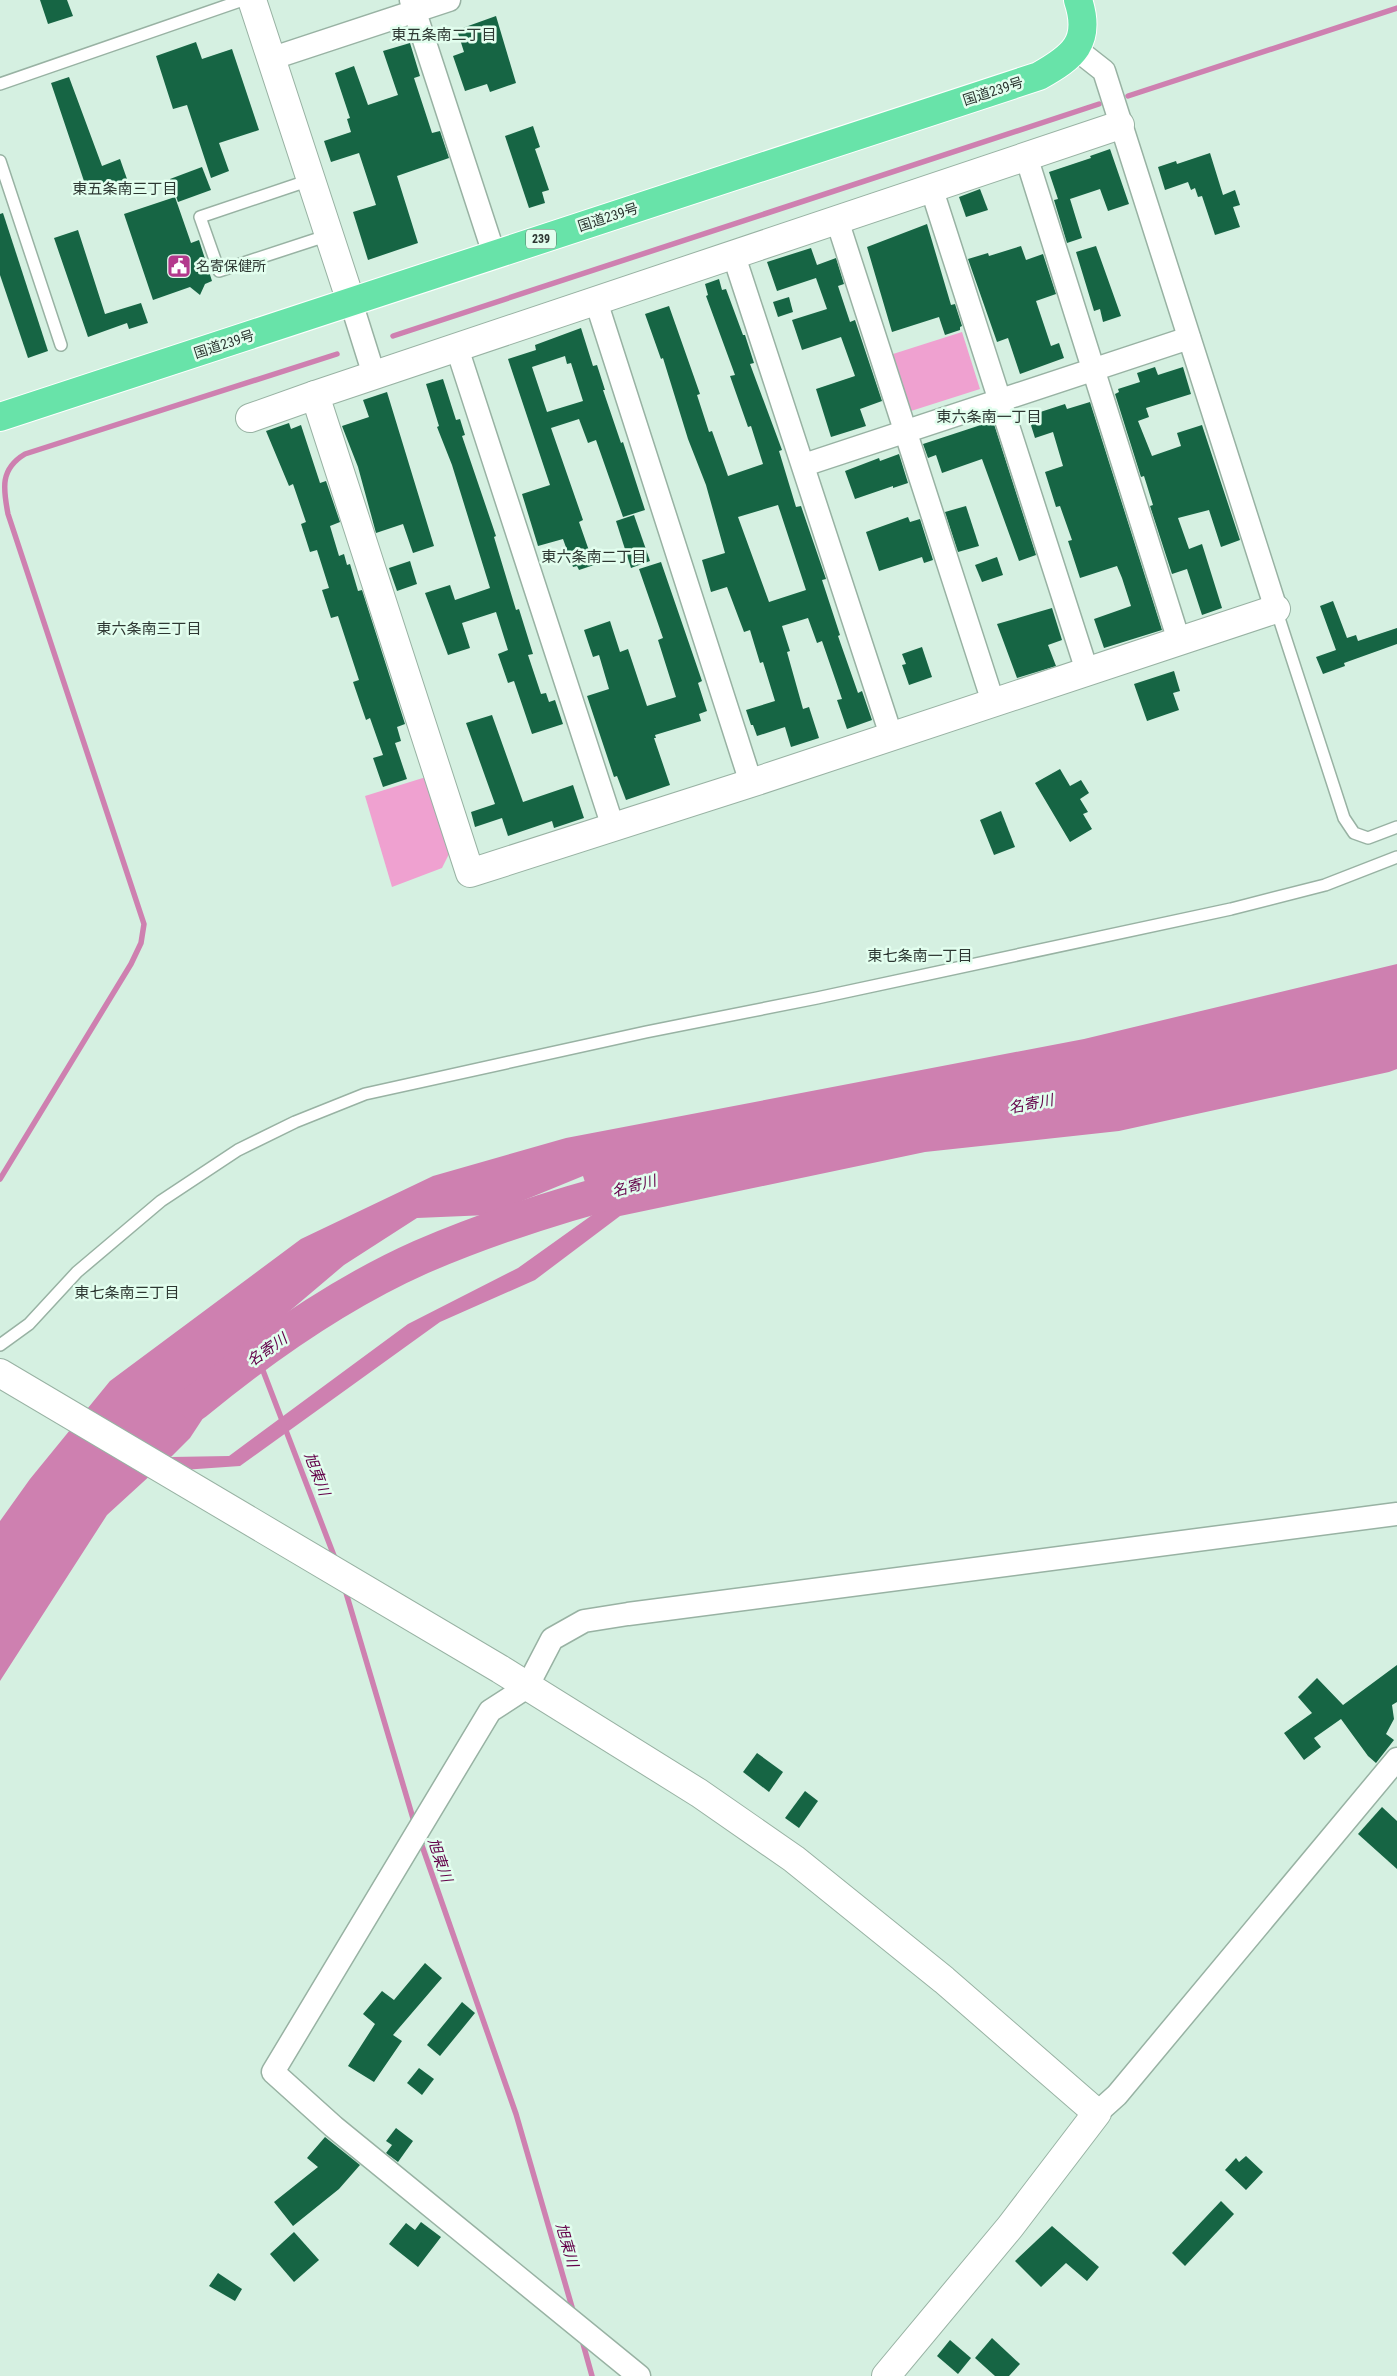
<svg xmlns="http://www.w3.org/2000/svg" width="1397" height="2376" viewBox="0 0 1397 2376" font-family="'Roboto Condensed','Noto Sans JP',sans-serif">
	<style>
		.green { fill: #efa1d0 }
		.water { fill: #ce80b0; fill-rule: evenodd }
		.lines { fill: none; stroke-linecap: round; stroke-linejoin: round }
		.stream { stroke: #ce80b0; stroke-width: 5.5 }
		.river { stroke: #ce80b0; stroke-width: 35 }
		.building { fill: #166544; fill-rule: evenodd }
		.lane-casing { stroke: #98b2a3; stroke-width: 14 }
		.street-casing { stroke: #98b2a3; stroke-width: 25 }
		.secondary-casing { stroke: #98b2a3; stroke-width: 30 }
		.highway-casing { stroke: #fff; stroke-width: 30 }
		.lane { stroke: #fff; stroke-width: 11 }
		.street { stroke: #fff; stroke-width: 22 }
		.secondary { stroke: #fff; stroke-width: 28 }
		.highway { stroke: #68e3a9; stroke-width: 28 }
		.labels { text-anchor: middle; stroke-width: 5; stroke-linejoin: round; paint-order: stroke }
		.shield { fill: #e2feee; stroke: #63736a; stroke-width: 1 }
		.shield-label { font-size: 12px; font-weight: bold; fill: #2d3732 }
		.street-label { font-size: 14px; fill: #2d3732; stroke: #e2feee }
		.poi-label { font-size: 14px; fill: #2d3732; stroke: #e2feee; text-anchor: start }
		.neighbourhood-label { font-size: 15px; fill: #2d3732; stroke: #e2feee }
		.water-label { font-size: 15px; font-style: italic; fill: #630049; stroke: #e2feee }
	</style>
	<rect width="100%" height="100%" fill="#d5f0e1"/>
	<g class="green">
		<path d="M962,332L980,389L911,411L893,354Z"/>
		<path d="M426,777L450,852L442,868L392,887L365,796Z"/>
	</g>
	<path class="water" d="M1397,964V1069L1389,1072L1119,1131L925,1152L620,1216L535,1280L440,1322L240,1466L154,1472L107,1515L0,1681V1521L30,1479L110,1381L301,1239L433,1176L566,1138L1084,1039ZM583,1176L595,1213L518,1268L408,1324L229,1456L171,1457L190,1438L253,1342L344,1265L417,1218L488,1215Z"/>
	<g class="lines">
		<g class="stream">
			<path d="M1128,96L1397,8"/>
			<path d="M393,336L1099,104"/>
			<path d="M0,1179L131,964L141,943L144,924L8,514C3,488 0,469 25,454L337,354"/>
			<path d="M257,1355L336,1561"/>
			<path d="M344,1586L415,1825"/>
			<path d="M420,1840L516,2114L574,2314"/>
			<path d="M582,2340L592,2376"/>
		</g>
		<path class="river" d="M195,1403C263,1347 340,1293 421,1257C491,1227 563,1204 637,1185"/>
	</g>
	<g class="building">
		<path d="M40,0H67L73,16L48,24Z"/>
		<path d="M496,16L516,83L490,92L487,84L465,91L453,56L464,52L457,30Z"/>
		<path d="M196,42L202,59L232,49L259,130L219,143L229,171L211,178L187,105L173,109L156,56Z"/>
		<path d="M410,43L420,76L414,78L432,133L440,131L449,158L397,176L418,243L368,260L353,212L376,205L359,153L331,162L324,141L351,132L347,119L350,118L335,73L354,66L368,105L398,95L383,51Z"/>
		<path d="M69,77L102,166L120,159L127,179L88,193L51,83Z"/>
		<path d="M533,126L540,147L535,149L549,190L542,192L545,203L529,208L505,136Z"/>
		<path d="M1110,149L1129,204L1108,211L1100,189L1070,199L1082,238L1067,243L1054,200L1058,199L1049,172L1091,158L1090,156Z"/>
		<path d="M1210,153L1223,195L1235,190L1240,205L1233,207L1240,227L1215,235L1202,196L1198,197L1195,188L1191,190L1188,182L1165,190L1158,167L1176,161L1177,164Z"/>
		<path d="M202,167L211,190L178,202L170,179Z"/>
		<path d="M980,189L988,210L966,217L959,197Z"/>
		<path d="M175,197L191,243L199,240L212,281L205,284L200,295L190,287L153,300L124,214Z"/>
		<path d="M3,213L48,351L28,358L0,275V214Z"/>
		<path d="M927,224L951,305L955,304L962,326L960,327V330L945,335L939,317L892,332L867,247Z"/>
		<path d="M78,230L105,314L141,303L148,323L129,329L127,323L88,337L54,238Z"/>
		<path d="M1021,246L1026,260L1043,254L1056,294L1036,301L1051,346L1059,343L1064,358L1020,374L1008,338L997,342L968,259L988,253L989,256Z"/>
		<path d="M1096,246L1121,316L1103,322L1100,309L1094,311L1076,252Z"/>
		<path d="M811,248L817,265L836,258L844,284L838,286L850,322L855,320L882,401L860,409L866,426L831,437L816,389L855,376L841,337L802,350L792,320L827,309L816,278L777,291L767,262Z"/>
		<path d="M719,279L722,290L726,289L743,335H745L754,363L750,364L782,450L779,451L796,507L801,506L826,579L822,580L840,635L838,636L858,693L862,691L872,720L847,729L837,700L842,699L822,641L817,643L808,618L782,626L790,651L787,652L803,709L809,707L819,738L791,747L785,727L757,736L753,725H751L746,710L775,701L763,662L760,663L750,630L744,632L727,587L711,592L702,560L725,553L706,485L688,439L663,358L661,359L645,314L669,306L700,394L697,395L709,432L712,431L728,476L763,464L751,426L748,427L730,376L735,375L706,296L708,295L705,284ZM778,505L806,590L769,602L738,517Z"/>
		<path d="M789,297L793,312L778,317L773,302Z"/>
		<path d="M581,328L593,366L597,365L605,390H603L621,443L623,442L645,510L623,517L596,440L588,443L579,419L551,428L583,520L579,522L594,565L579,570L577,566L573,567L563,539L538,546L522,494L550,485L508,359L536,350L535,345ZM565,356L567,364L571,363L583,401L547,412L532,367Z"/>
		<path d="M1155,367L1158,375L1183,367L1191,394L1146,408L1149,417L1138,421L1152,456L1181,446L1177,433L1202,425L1240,540L1221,547L1209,510L1178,518L1189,549L1202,544L1222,608L1202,615L1187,569L1172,574L1150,506L1153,505L1144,476L1141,477L1115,394L1119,392L1118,389L1140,382L1137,373Z"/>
		<path d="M443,379L456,420L460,419L465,435L462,436L496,536L494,537L516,610L519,609L533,654L528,655L541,694L546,693L549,702L555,700L563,724L532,734L514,681L508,683L498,654L508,650L496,612L462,623L470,648L448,655L425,593L450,585L455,600L490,588L452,465L437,427L439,426L426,384Z"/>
		<path d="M387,392L434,546L413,553L403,524L376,533L358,467L342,426L369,417L363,400Z"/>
		<path d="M1090,402L1162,630L1104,648L1094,619L1131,606L1122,578L1117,566L1080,578L1068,541L1072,540L1060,506L1056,507L1045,472L1063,466L1053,432L1035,438L1028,416L1065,404L1067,409Z"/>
		<path d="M993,421L1036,555L1019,561L982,459L942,473L936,455L928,458L923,444Z"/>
		<path d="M289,423L291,429L301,425L320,483L326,481L340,522L330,526L339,556L344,554L347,565L350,564L358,591L362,590L405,724L397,727L401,741L395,743L407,779L383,787L373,758L383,755L370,718L366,720L353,682L359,680L338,616L331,618L322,590L329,588L317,550L310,552L301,524L306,522L293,484L289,486L266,431Z"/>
		<path d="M899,454L908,483L893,488V486L855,499L845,471L879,458L880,461Z"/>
		<path d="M966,506L979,546L958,552L945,512Z"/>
		<path d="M634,515L650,561L631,568L616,521Z"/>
		<path d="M908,517L910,522L920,519L933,560L924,563L922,557L879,571L866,532Z"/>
		<path d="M997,557L1003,575L982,582L975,565Z"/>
		<path d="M410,561L417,584L397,591L389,568Z"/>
		<path d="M661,562L702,681L698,683L707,711L699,714L701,721L655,735L656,738H654L670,785L626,800L617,776L614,777L587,696L609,689L599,655L593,657L584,630L610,621L620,652L628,649L647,706L676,697L658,640L663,638L639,569Z"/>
		<path d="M1333,601L1347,638L1356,635L1358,641L1397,628V644L1344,663L1345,666L1323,674L1316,657L1336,650L1320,606Z"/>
		<path d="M1052,608L1062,640L1048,645L1056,666L1017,678L997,624Z"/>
		<path d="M922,647L932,677L909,685L902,665L906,664L902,654Z"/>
		<path d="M1174,671L1180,691L1173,693L1179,710L1147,721L1134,684Z"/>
		<path d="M492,715L523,802L573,785L584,818L554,828L552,821L508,836L502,818L475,827L471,812L495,804L466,723Z"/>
		<path d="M1060,769L1070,786L1081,780L1089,793L1080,799L1088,812L1083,814L1092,829L1070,842L1035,783Z"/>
		<path d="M1001,811L1015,847L994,855L980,820Z"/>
		<path d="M1397,1665V1702L1392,1705L1394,1719L1386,1734L1394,1740L1376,1763L1368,1756L1341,1719L1314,1738L1321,1747L1304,1760L1284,1733L1312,1713L1298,1697L1317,1678L1343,1705Z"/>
		<path d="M757,1753L783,1772L769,1792L743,1772Z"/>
		<path d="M805,1791L818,1801L799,1828L785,1818Z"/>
		<path d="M1382,1807L1397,1821V1869L1358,1834Z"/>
		<path d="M425,1963L442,1978L393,2035L402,2041L374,2082L348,2066L375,2024L363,2014L382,1991L394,2000Z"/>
		<path d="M462,2002L475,2013L440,2056L427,2045Z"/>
		<path d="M419,2068L434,2079L422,2095L407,2083Z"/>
		<path d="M396,2128L413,2141L398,2162L386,2153L392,2145L386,2141Z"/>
		<path d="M325,2137L360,2165L339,2189L293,2226L274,2202L318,2167L307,2158Z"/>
		<path d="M1246,2156L1263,2172L1246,2190L1225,2170L1236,2158L1239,2162Z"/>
		<path d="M1221,2201L1234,2214L1185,2266L1172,2253Z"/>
		<path d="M421,2222L441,2237L418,2267L389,2244L406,2223L415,2230Z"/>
		<path d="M1052,2226L1099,2267L1087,2281L1066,2263L1041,2287L1015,2261Z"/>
		<path d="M294,2232L319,2260L294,2282L270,2254Z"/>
		<path d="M218,2273L242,2289L235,2301L209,2286Z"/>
		<path d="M992,2338L1020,2364L1009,2376H995L975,2358Z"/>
		<path d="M950,2340L971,2358L958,2374L937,2356Z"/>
	</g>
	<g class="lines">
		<g class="lane-casing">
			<g id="lane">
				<path d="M0,84L243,0"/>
				<path d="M0,161L61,345"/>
				<path d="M310,180L200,217L219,271L329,235"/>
				<path d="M1276,609L1344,818L1354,833L1368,838L1397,827"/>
				<path d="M0,1345L29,1324L77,1272L161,1201L238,1150L295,1122L365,1094L646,1032L817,998L1231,909L1325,885L1397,857"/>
			</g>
		</g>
		<g class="street-casing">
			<g id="street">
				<path d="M411,0L494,254"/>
				<path d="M1076,49L1104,71L1276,609"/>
				<path d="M270,59L449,0"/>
				<path d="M1026,156L1179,641"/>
				<path d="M931,187L1087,671"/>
				<path d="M837,220L993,702"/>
				<path d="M734,256L891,735"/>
				<path d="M596,301L751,783"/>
				<path d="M351,302L374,375"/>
				<path d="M457,348L613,827"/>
				<path d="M804,465L1189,338"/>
				<path d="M1097,2113L1117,2095L1397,1759"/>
				<path d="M639,2376L334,2127L273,2072L490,1711L527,1687L552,1639L584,1621L628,1614L1397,1514"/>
			</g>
		</g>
		<g class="secondary-casing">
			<g id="secondary">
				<path d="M252,0L351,302"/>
				<path d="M1120,125L315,395L470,873L751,783L1276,609"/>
				<path d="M250,418L315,395"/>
				<path d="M0,1373L500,1669L699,1793L794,1859L944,1980L1097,2113L1010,2227L886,2376"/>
			</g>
		</g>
		<g class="highway-casing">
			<path id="highway" d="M0,417L1039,76C1073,57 1092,42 1078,0"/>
		</g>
		<use href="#lane" class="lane"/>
		<use href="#street" class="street"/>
		<use href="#secondary" class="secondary"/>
		<use href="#highway" class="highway"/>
	</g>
	<defs>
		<g id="civic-square" transform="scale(1.25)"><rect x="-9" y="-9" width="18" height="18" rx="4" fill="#b3398c" stroke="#e2feee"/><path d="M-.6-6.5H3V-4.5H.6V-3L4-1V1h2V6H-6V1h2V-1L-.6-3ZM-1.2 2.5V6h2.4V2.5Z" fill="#fff"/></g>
	</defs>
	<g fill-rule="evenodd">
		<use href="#civic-square" x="179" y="266"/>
	</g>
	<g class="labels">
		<rect class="shield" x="526" y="229.5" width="30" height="19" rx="4"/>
		<g class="shield-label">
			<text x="541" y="243">239</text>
		</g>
		<g class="street-label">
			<text transform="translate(993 91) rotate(-18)" y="5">国道239号</text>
			<text transform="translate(608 217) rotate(-18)" y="5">国道239号</text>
			<text transform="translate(224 344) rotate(-18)" y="5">国道239号</text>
		</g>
		<g class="poi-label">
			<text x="196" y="271">名寄保健所</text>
		</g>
		<g class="neighbourhood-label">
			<text x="444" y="40">東五条南二丁目</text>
			<text x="125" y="194">東五条南三丁目</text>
			<text x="989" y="422">東六条南一丁目</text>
			<text x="594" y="562">東六条南二丁目</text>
			<text x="149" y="634">東六条南三丁目</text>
			<text x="920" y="961">東七条南一丁目</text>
			<text x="127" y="1298">東七条南三丁目</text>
		</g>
		<g class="water-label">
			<text transform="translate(1031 1104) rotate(-11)" y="5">名寄川</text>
			<text transform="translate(634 1186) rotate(-15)" y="5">名寄川</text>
			<text transform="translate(267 1350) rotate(-35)" y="5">名寄川</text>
			<text transform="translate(317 1474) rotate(69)" y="5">旭東川</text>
			<text transform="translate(440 1860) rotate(71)" y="5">旭東川</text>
			<text transform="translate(567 2245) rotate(74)" y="5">旭東川</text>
		</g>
	</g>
</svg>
